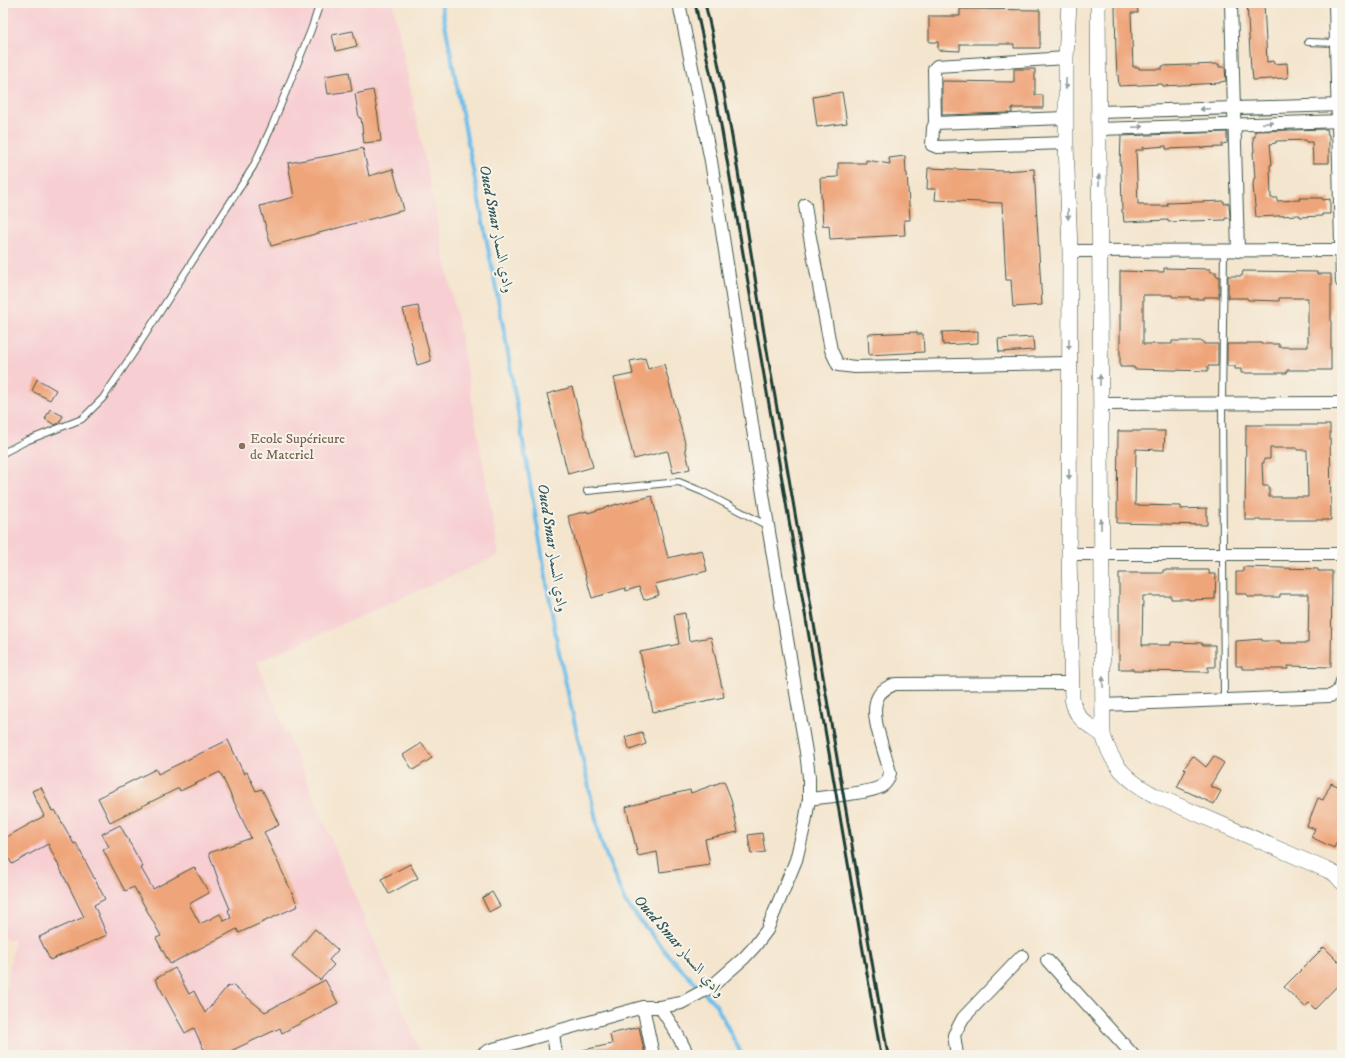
<svg xmlns="http://www.w3.org/2000/svg" width="1345" height="1058" viewBox="0 0 1345 1058" font-family="'IM FELL DW Pica',Amiri,serif">
	<style>
		.built { fill: #f7cfd3 }
		.lines { fill: none; stroke-linecap: round; stroke-linejoin: round }
		.stream { stroke: #6fbfea; stroke-width: 4 }
		.building { fill: #efa57a; fill-rule: evenodd }
		.service-casing { stroke: #3f564b; stroke-width: 8 }
		.minor-casing { stroke: #3f564b; stroke-width: 14 }
		.tertiary-casing { stroke: #3f564b; stroke-width: 16 }
		.service { stroke: #fff; stroke-width: 6 }
		.minor { stroke: #fff; stroke-width: 12 }
		.tertiary { stroke: #fff; stroke-width: 15 }
		.rail { stroke: #1f3d34; stroke-width: 3 }
		.oneway { fill: #8f9e9a }
		.education-dot { fill: #8d6e63; stroke: #f7f3e8; stroke-width: 1.5 }
		.labels { text-anchor: middle; stroke-width: 4; stroke-linejoin: round; paint-order: stroke }
		.education-label { font-size: 14px; fill: #785e54; stroke: #f7f3e8; text-anchor: start }
		.water-label { font-size: 15px; font-style: italic; fill: #2f5758; stroke: #f7f3e8 }
	</style>
	<rect width="100%" height="100%" fill="#f7f3e8"/>
	<filter id="ink" filterUnits="userSpaceOnUse"><feTurbulence type="fractalNoise" baseFrequency=".025" numOctaves="2"/><feDisplacementMap in="SourceGraphic" scale="8" xChannelSelector="R" yChannelSelector="G"/><feConvolveMatrix kernelMatrix="1 2 1 2 8 2 1 2 1" color-interpolation-filters="sRGB"/></filter>
	<filter id="wash" filterUnits="userSpaceOnUse"><feTurbulence type="fractalNoise" baseFrequency=".012" numOctaves="4" result="noise"/><feDisplacementMap in="SourceGraphic" scale="16" xChannelSelector="R" yChannelSelector="G"/><feGaussianBlur stdDeviation="0.9" result="paint"/><feColorMatrix in="noise" values="0 0 0 0 0 0 0 0 0 0 0 0 0 0 0 0 0 1.4 0 .05"/><feComposite in="paint" operator="in"/></filter>
	<g filter="url(#wash)">
		<rect width="100%" height="100%" fill="#f4e5ce"/>
		<path class="built" d="M3,3H393L461,338L499,555L257,662L422,1055H28L3,1049V1010L14,940L3,938Z"/>
		<g class="lines">
			<path class="stream" d="M441,3L505,336L558,648L601,842L625,902L669,956L716,1005L742,1055"/>
		</g>
		<g id="blocks">
			<g class="building">
				<path d="M1116,3H1137L1138,13H1131L1133,67H1139V69H1162V66L1219,64V67H1225L1226,81L1220,82V83L1163,86L1162,84L1119,86L1118,75H1117L1116,54L1115,7H1116Z"/>
				<path d="M1247,3H1264L1267,62L1273,61L1274,64L1287,63L1288,78L1253,80L1252,69H1251Z"/>
				<path d="M960,9L1040,10V48H1014V44H960V51L938,50V42H929V16H960Z"/>
				<path d="M353,31L357,46L336,51L332,35Z"/>
				<path d="M1014,69H1035V95H1043V108H1012V113L942,115V81L1014,82Z"/>
				<path d="M349,72L352,91L328,94L325,76Z"/>
				<path d="M373,90L378,116L381,141L364,143L361,118H359L355,94Z"/>
				<path d="M842,92L847,123L817,127L813,97Z"/>
				<path d="M1327,129L1328,135H1329V163H1313L1312,142H1306V140L1276,141V143L1270,144L1272,165H1270L1271,198H1277V201L1300,200L1299,198H1322L1323,200L1330,199V214H1322V216L1300,217V215L1256,217L1253,185L1254,178H1255L1253,152H1254L1253,137H1255V131Z"/>
				<path d="M1227,132V143L1222,144V147L1166,149V146L1142,148L1143,150H1136L1138,204H1144V206H1168L1167,203L1224,201V204L1229,203L1230,218H1225V220L1190,221L1168,222V220L1124,222L1123,212H1122L1121,165H1120L1121,136Z"/>
				<path d="M363,148L369,176L393,169L404,210L271,246L260,206L294,197L288,163L339,154Z"/>
				<path d="M905,156L906,173H907L910,220H904L905,235L830,239L829,225L823,226L820,178L838,177V163H866V160L890,164L889,158Z"/>
				<path d="M928,168L1004,171L1034,169L1042,305L1013,307L1011,280H1006L1002,203L935,200L936,189H927Z"/>
				<path d="M1164,268L1210,269V272H1216V276H1219V297H1204V299H1190V297H1172V295H1143V344H1172V341H1203L1204,344H1218V366H1208V371L1134,369V367H1120V271L1164,272Z"/>
				<path d="M1243,271L1317,272V274H1331V370H1287V373H1241V369H1235V366H1227V344H1247V343H1261V344H1279V347H1308V298H1279V301L1248,300L1247,298H1228V276H1242Z"/>
				<path d="M418,306L431,361L417,365L403,309Z"/>
				<path d="M978,331V343L943,345L942,332Z"/>
				<path d="M917,332V334H923L924,352L869,355L868,334Z"/>
				<path d="M1033,337L1034,350L999,352L998,339Z"/>
				<path d="M645,358L648,369L664,364L686,447L685,448L690,469L673,473L668,452L667,451L634,459L614,378L633,374L630,361Z"/>
				<path d="M37,379L56,390L50,400L32,391Z"/>
				<path d="M572,387L593,467L568,474L547,394Z"/>
				<path d="M50,409L63,416L59,423L55,425L45,419Z"/>
				<path d="M1246,425H1330L1331,520H1245ZM1270,448H1297V450H1307L1308,497H1269V486H1263L1262,463H1264V459H1270Z"/>
				<path d="M1118,431H1165L1164,450L1136,449L1135,505L1181,506V509L1207,508V525L1117,523Z"/>
				<path d="M652,496L668,558L702,550L707,571L655,584L659,595L644,600L639,587L626,591L625,588L592,598L568,516L587,511L588,513L617,504V505Z"/>
				<path d="M1243,567L1318,569V571H1332L1331,667L1288,666V669H1242V666H1236V641L1262,639V641H1280V643H1308L1309,594H1280V597H1249L1247,594H1236V572H1243Z"/>
				<path d="M1163,570H1209V574H1216L1215,599L1189,600V599H1171V596H1143L1142,645H1171V642L1202,643L1203,645H1215V667H1208V672L1133,671V669H1119V573H1163Z"/>
				<path d="M685,613L689,641L711,637L724,697L653,712L640,652L679,644L674,615Z"/>
				<path d="M642,732L646,744L630,750L625,737Z"/>
				<path d="M228,740L244,774L247,772L256,791L262,789L279,825L264,832L298,906L239,933L237,929L170,964L156,938L161,936L134,887L125,891L103,850L109,847L102,834L120,825L143,867L141,868L153,889L194,867L209,893L189,904L200,924L220,914L224,921L231,918L228,910L230,909L220,885L209,853L251,838L220,772L180,791L179,788L110,822L98,798L156,769L158,774Z"/>
				<path d="M422,743L432,758L413,770L403,755Z"/>
				<path d="M1193,756L1206,767L1214,756L1224,763L1210,786L1221,791L1214,804L1177,787L1186,770L1184,768Z"/>
				<path d="M724,781L731,799L738,832L705,839L710,865L660,872L657,852L638,856L626,807L660,798V797L690,790L691,793Z"/>
				<path d="M1331,783L1342,788V830L1334,848L1311,837L1315,829L1307,826L1318,798L1323,800Z"/>
				<path d="M41,787L52,811L55,810L74,844L76,843L105,899L94,905L107,935L50,960L39,937L84,917L48,844L12,864L3,849V839L44,816L32,791Z"/>
				<path d="M762,833L765,852L751,854L748,835Z"/>
				<path d="M410,864L418,878L389,894L381,879Z"/>
				<path d="M492,892L500,906L489,912L482,898Z"/>
				<path d="M315,929L338,950L329,960L334,965L320,980L292,956Z"/>
				<path d="M1324,947L1342,965V981L1315,1009L1309,1003L1305,1007L1284,987Z"/>
				<path d="M175,968L189,994L194,991L205,1013L227,987L232,985L265,1012L325,980L338,1003L282,1033L280,1028L222,1055H211L203,1048L194,1028L185,1033L155,979Z"/>
				<path d="M639,1027L645,1055H583V1050L612,1044L610,1034Z"/>
			</g>
		</g>
	</g>
	<g filter="url(#ink)">
		<use href="#blocks" fill-opacity="0" stroke="#3f564b" stroke-width="1"/>
		<g class="lines">
			<g class="service-casing">
				<g id="service">
					<path d="M1308,42L1336,43"/>
					<path d="M3,453L26,441L82,419L103,398L136,349L253,167L272,126L311,30L320,3"/>
					<path d="M587,491L679,482L703,492L768,526"/>
					<path d="M1224,701L1222,403L1224,250"/>
				</g>
			</g>
			<g class="minor-casing">
				<g id="minor">
					<path d="M1231,3L1238,251"/>
					<path d="M1335,3L1342,282"/>
					<path d="M1099,112L1342,105"/>
					<path d="M935,123L934,69L937,66L1066,58"/>
					<path d="M1099,129L1342,121"/>
					<path d="M1066,143L937,147L932,145L933,128L935,123L1066,118"/>
					<path d="M805,205L809,232L831,350L838,365L855,367L1069,363"/>
					<path d="M1070,251L1342,250"/>
					<path d="M1100,404L1342,403"/>
					<path d="M1069,554H1342"/>
					<path d="M1103,705L1330,696C1338,693 1340,689 1342,681"/>
					<path d="M809,799C824,797 872,793 882,786C887,783 889,778 890,773C886,753 868,715 878,697C881,690 888,687 895,684L1072,683"/>
					<path d="M1047,960L1133,1055"/>
					<path d="M643,1007L653,1055"/>
					<path d="M660,1007L676,1032L688,1055"/>
					<path d="M553,1033L556,1055"/>
					<path d="M481,1055L490,1050L643,1007H660L681,1003L711,987L744,958L755,946L767,930L796,860L805,823L809,799V777L806,752L768,526L711,161L679,3"/>
					<path d="M957,1055L954,1035L963,1018L1022,956"/>
				</g>
			</g>
			<g class="tertiary-casing">
				<g id="tertiary">
					<path d="M1069,3L1066,58V143L1070,251L1069,554L1072,698C1075,719 1087,724 1103,735"/>
					<path d="M1098,3L1103,735C1112,765 1126,780 1154,795L1327,870L1335,874L1342,882"/>
				</g>
			</g>
			<use href="#service" class="service"/>
			<use href="#minor" class="minor"/>
			<use href="#tertiary" class="tertiary"/>
			<g class="rail">
				<path d="M695,3L718,108L881,1055"/>
				<path d="M705,3C733,121 748,242 769,362C810,593 850,824 888,1055"/>
			</g>
		</g>
		<defs><path id="oneway-solid" d="M-6-.8H1V-3.2L6.5 0L1 3.2V.8H-6Z"/></defs>
		<g class="oneway">
			<use href="#oneway-solid" transform="translate(1066 84) rotate(91)"/>
			<use href="#oneway-solid" transform="translate(1205 109) rotate(178)"/>
			<use href="#oneway-solid" transform="translate(1268 123) rotate(-2)"/>
			<use href="#oneway-solid" transform="translate(1138 127) rotate(-2)"/>
			<use href="#oneway-solid" transform="translate(1099 180) rotate(-90)"/>
			<use href="#oneway-solid" transform="translate(1068 214) rotate(88)"/>
			<use href="#oneway-solid" transform="translate(1069 344) rotate(90)"/>
			<use href="#oneway-solid" transform="translate(1100 380) rotate(-90)"/>
			<use href="#oneway-solid" transform="translate(1069 474) rotate(90)"/>
			<use href="#oneway-solid" transform="translate(1101 524) rotate(-91)"/>
			<use href="#oneway-solid" transform="translate(1103 682) rotate(-91)"/>
		</g>
	</g>
	<circle class="education-dot" cx="242" cy="446" r="4"/>
	<g class="labels">
		<g class="education-label">
			<text x="250" y="443">Ecole Supérieure<tspan x="250" dy="16">de Materiel</tspan></text>
		</g>
		<g class="water-label">
			<text transform="translate(497 229) rotate(79)" y="5">Oued Smar وادي السمار</text>
			<text transform="translate(553 548) rotate(81)" y="5">Oued Smar وادي السمار</text>
			<text transform="translate(680 946) rotate(49)" y="5">Oued Smar وادي السمار</text>
		</g>
	</g>
	<rect width="1345" height="1058" fill="none" stroke="#f7f3e8" stroke-width="16"/>
</svg>
